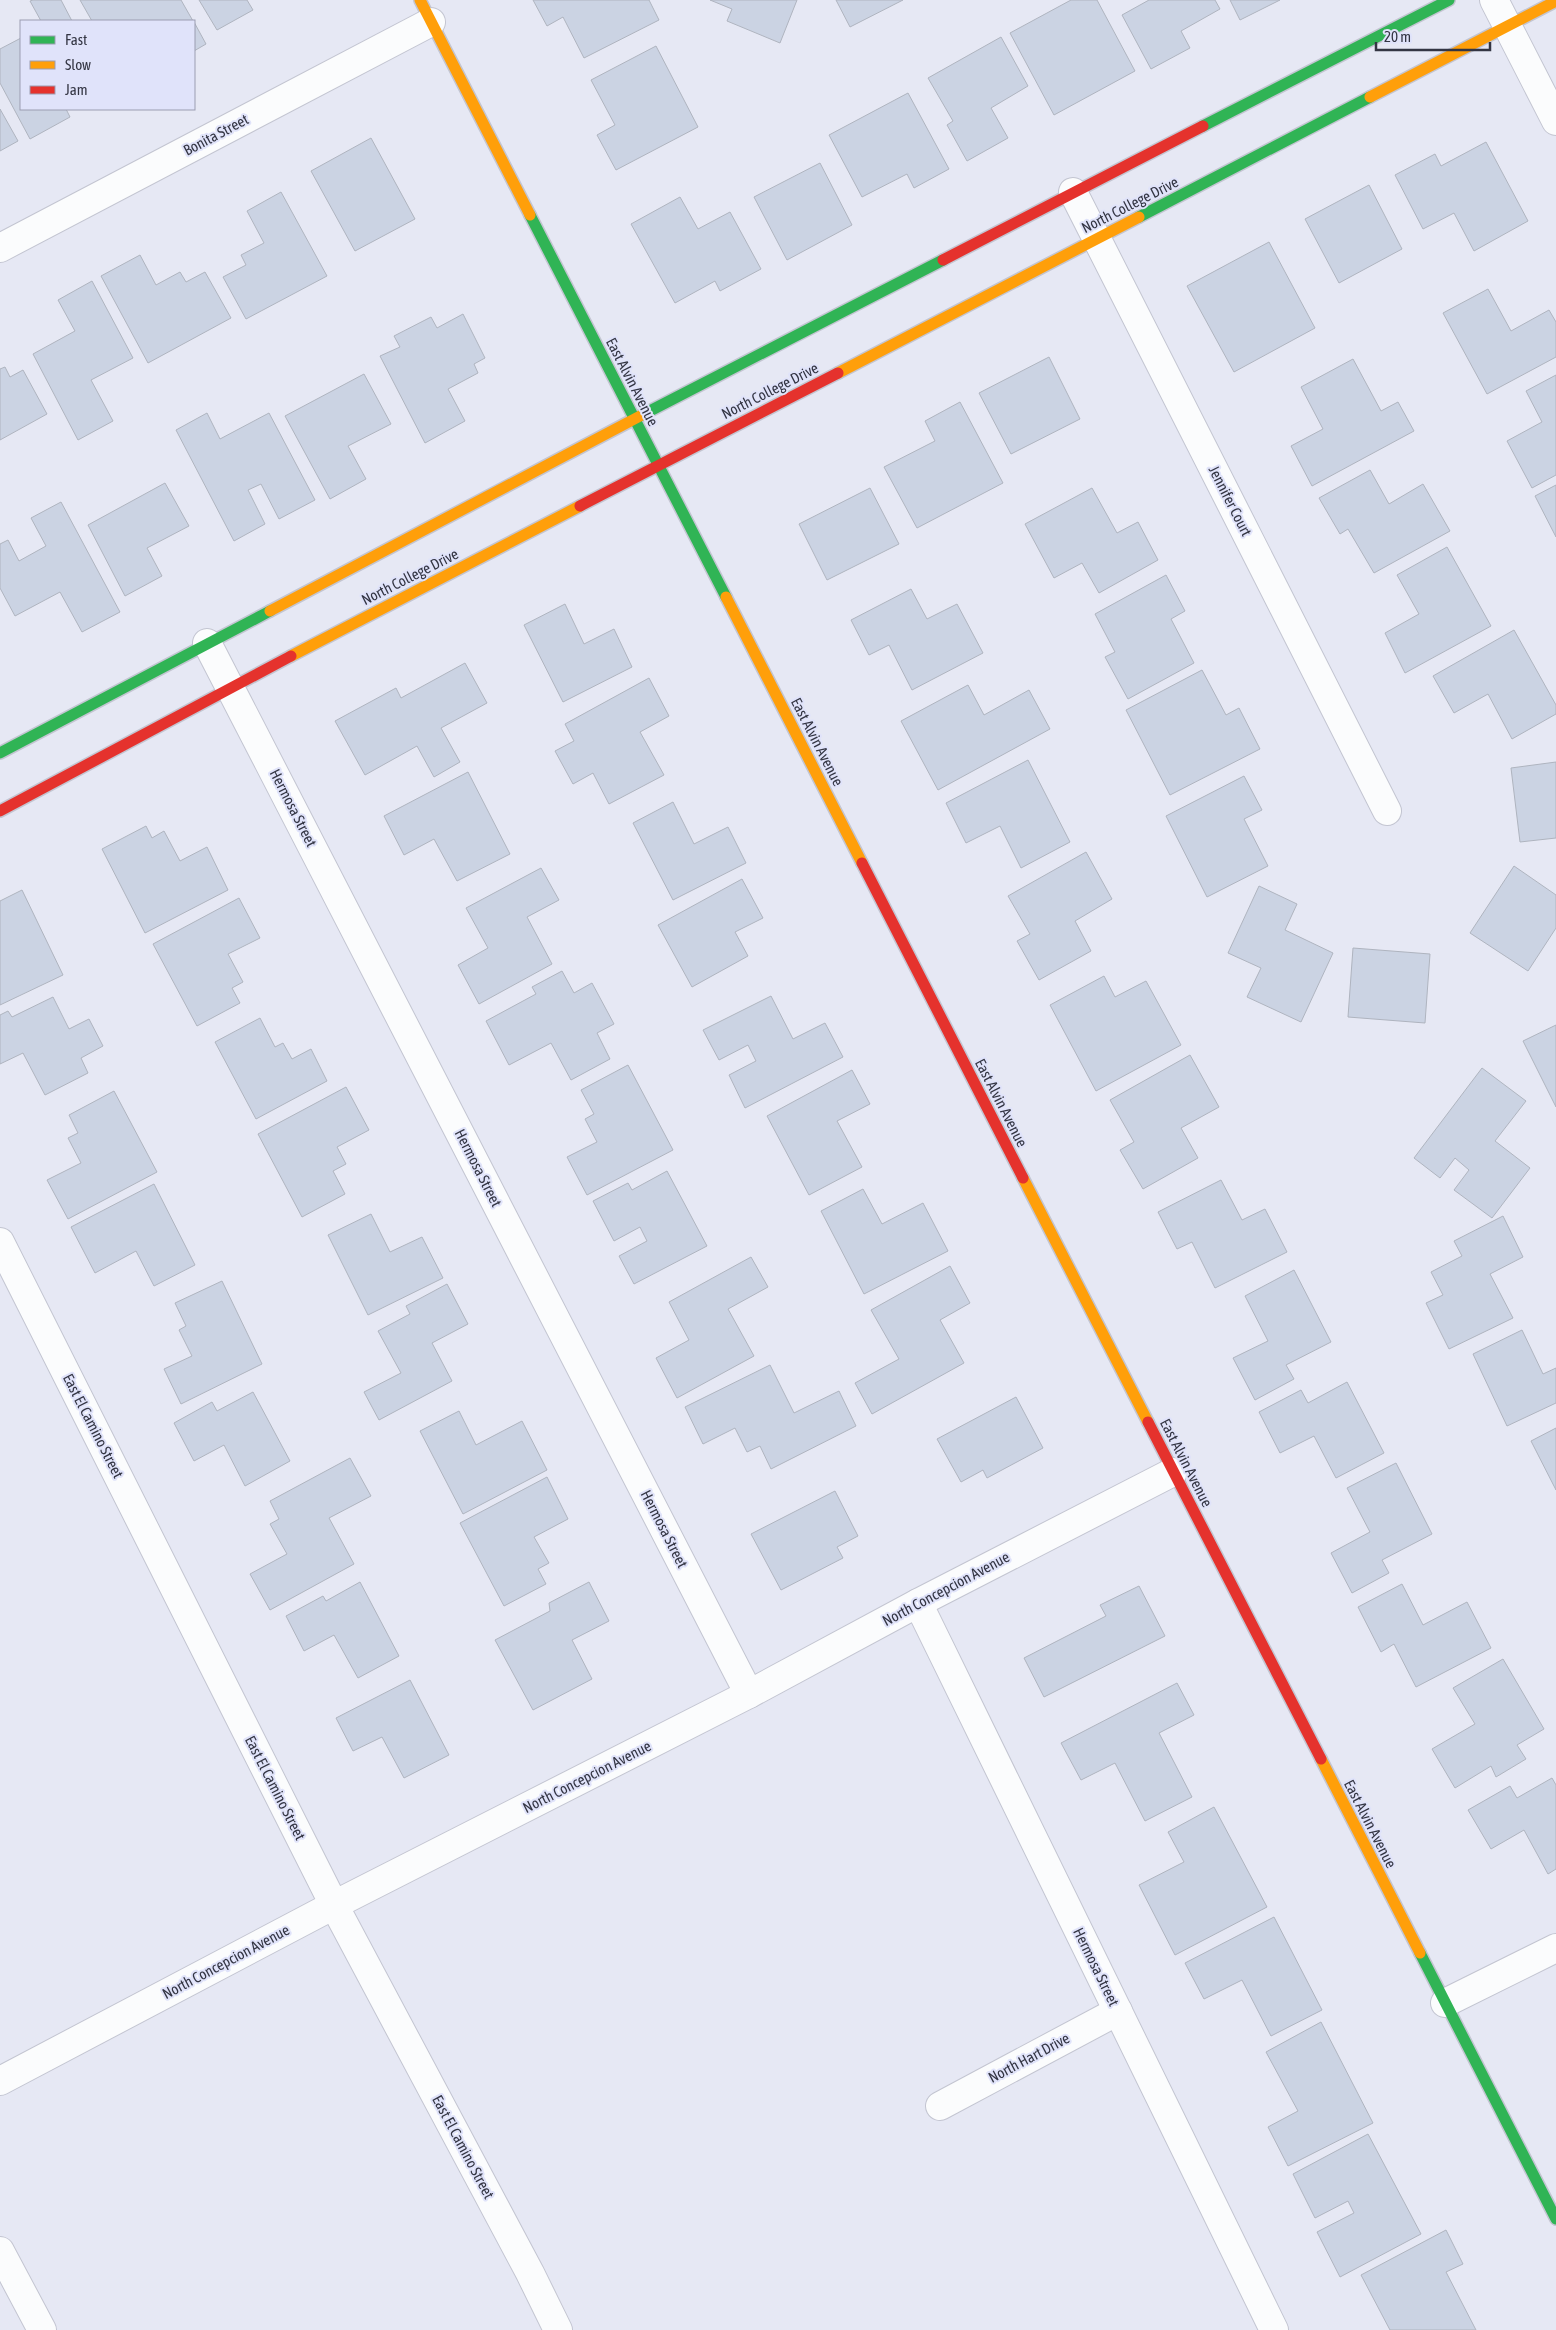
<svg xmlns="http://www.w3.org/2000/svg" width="1556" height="2330" viewBox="0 0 1556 2330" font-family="'Asap Condensed',sans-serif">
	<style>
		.building { fill: #cbd3e3; stroke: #afb4bf }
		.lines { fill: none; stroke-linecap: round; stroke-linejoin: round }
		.street-casing { stroke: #c3c5d1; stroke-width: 30 }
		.fast-casing { stroke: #c3c5d1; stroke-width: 14 }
		.slow-casing { stroke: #c3c5d1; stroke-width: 14 }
		.jam-casing { stroke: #c3c5d1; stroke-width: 14 }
		.street { stroke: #fbfcfd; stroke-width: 28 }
		.fast { stroke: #30b455; stroke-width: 11 }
		.slow { stroke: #ff9f0a; stroke-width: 11 }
		.jam { stroke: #e5322d; stroke-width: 11 }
		.labels { text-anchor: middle; stroke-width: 4; stroke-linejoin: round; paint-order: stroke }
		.street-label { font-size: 15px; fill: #333543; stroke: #e0e3fa }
	</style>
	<rect width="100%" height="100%" fill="#e6e8f4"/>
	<g class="building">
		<path d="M33,0H61L72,21H41L30,1Z"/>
		<path d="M80,0H181L193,21H92Z"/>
		<path d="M199,0H247L253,10L217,30Z"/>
		<path d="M533,0H649L659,20L584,58L563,17L547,26Z"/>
		<path d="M710,0H797L780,43L727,21L732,9Z"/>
		<path d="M836,0H903L850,27Z"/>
		<path d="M1071,0H1097L1135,71L1054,115L1010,33Z"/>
		<path d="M1149,0H1215L1220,9L1181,31L1190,48L1151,69L1122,15Z"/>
		<path d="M1230,0H1280L1240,20Z"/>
		<path d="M194,22L206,44L194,51Z"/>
		<path d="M1001,37L1028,86L991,108L1008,138L967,161L947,125L953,121L928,78Z"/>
		<path d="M21,38V109H66L70,117L30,139L0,83V49Z"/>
		<path d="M656,46L698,127L616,170L597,135L615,125L591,80Z"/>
		<path d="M908,93L949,169L914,188L907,174L862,197L829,135Z"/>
		<path d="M0,109L18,141L0,151Z"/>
		<path d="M371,138L415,219L355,251L311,171Z"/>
		<path d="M1486,142L1528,221L1474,251L1454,213L1423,229L1395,175L1435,154L1441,166Z"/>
		<path d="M820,163L852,225L787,260L754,197Z"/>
		<path d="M1369,185L1402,249L1339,283L1305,219Z"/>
		<path d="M281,192L327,276L246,319L223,277L246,265L241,255L264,243L247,211Z"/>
		<path d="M680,197L698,229L730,212L761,269L720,291L715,281L675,303L631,224Z"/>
		<path d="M1269,242L1315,328L1234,372L1187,286Z"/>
		<path d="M140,255L156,285L180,272L186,282L205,272L231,318L148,363L101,276Z"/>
		<path d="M92,281L133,358L91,380L113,421L78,440L33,354L75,331L58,300Z"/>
		<path d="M1488,289L1511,331L1549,310L1556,322V357L1487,394L1443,313Z"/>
		<path d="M463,314L485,358L474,364L478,373L448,389L465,421L425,443L380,356L400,347L394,336L431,317L437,328Z"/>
		<path d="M1049,357L1080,419L1011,454L979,393Z"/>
		<path d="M1353,359L1381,411L1398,402L1414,431L1312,486L1291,446L1323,429L1301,387Z"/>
		<path d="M5,367L10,377L23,370L47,414L0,440V369Z"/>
		<path d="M364,374L391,424L348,446L366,479L330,499L285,416Z"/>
		<path d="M1556,375V475L1532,488L1507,441L1542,422L1526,391Z"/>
		<path d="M960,402L1003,483L917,528L884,467L935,441L925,421Z"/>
		<path d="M207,413L220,439L269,413L315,500L279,519L261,484L248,490L265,524L234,541L176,430Z"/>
		<path d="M1370,470L1389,504L1423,484L1450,531L1374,573L1348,529L1340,534L1319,498Z"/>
		<path d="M165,483L189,526L147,548L162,576L125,596L88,525Z"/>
		<path d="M1556,485V537L1535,496Z"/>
		<path d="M870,488L899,544L827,580L799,524Z"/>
		<path d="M1092,488L1117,533L1138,522L1158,560L1099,593L1082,563L1054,578L1025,524Z"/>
		<path d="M61,502L120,612L82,632L60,592L15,616L0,588V544L8,540L19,561L46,546L31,518Z"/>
		<path d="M1447,547L1491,626L1405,673L1385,633L1419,614L1397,575Z"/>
		<path d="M1166,575L1185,611L1171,619L1194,663L1128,699L1105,657L1115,652L1095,614Z"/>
		<path d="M911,589L927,619L957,604L983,653L912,690L889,645L869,655L851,620Z"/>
		<path d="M565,604L584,644L614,629L632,667L563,702L524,625Z"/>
		<path d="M1514,630L1556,705V714L1512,739L1488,694L1454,713L1433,676Z"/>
		<path d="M465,663L487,703L441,728L460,762L434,777L417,746L365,775L335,721L396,688L401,698Z"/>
		<path d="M1202,670L1226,715L1239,708L1260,749L1170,795L1126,710Z"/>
		<path d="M649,678L669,716L640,732L664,775L609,804L593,773L573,784L555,751L574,741L565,724Z"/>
		<path d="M968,685L984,715L1029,690L1050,729L938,790L901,721Z"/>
		<path d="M1028,760L1070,842L1021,868L1000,826L966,843L946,803Z"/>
		<path d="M1556,762V838L1520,842L1511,768Z"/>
		<path d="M468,772L510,854L457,881L434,839L404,855L384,816Z"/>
		<path d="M1244,776L1262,810L1244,819L1268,866L1207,897L1166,816Z"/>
		<path d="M673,802L694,844L728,827L746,863L673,900L633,823Z"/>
		<path d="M146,826L152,838L164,831L180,861L207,847L228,890L145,933L102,849Z"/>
		<path d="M1086,852L1112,899L1075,921L1091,951L1039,980L1017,941L1030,934L1008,896Z"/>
		<path d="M1514,866L1556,895V928L1528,971L1470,933Z"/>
		<path d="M541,868L559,900L527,917L552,964L479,1004L458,965L488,948L466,908Z"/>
		<path d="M742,879L763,918L735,932L748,956L692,987L658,925Z"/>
		<path d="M1259,886L1297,904L1285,930L1333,953L1301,1022L1247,997L1261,968L1228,953Z"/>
		<path d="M22,890L63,975L0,1005V901Z"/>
		<path d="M239,898L260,938L228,954L243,982L232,988L240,1003L197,1026L153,944Z"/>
		<path d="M1353,948L1430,954L1425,1023L1348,1017Z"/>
		<path d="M562,971L574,993L592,983L614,1024L597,1033L610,1059L571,1080L551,1043L509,1065L486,1021L536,994L532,987Z"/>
		<path d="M1104,976L1115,997L1146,981L1181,1045L1096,1091L1050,1005Z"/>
		<path d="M771,996L793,1039L825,1023L843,1057L745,1108L729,1075L756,1061L748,1045L719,1060L703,1030Z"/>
		<path d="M53,997L69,1029L89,1019L103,1046L81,1058L88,1073L45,1095L23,1053L0,1064V1015L8,1011L12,1017Z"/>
		<path d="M260,1018L275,1047L283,1043L292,1059L311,1049L327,1081L256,1119L215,1042Z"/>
		<path d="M1556,1025V1107L1523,1041Z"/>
		<path d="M1190,1055L1219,1107L1181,1128L1198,1158L1143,1189L1120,1150L1134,1142L1110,1100Z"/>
		<path d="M628,1065L673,1150L587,1195L567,1157L597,1142L585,1119L594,1114L581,1090Z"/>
		<path d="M1482,1068L1526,1101L1495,1141L1530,1168L1492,1218L1454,1190L1469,1170L1455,1158L1440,1178L1414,1158Z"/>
		<path d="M852,1070L870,1104L837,1121L862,1167L809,1195L767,1116Z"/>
		<path d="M346,1087L369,1130L337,1147L346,1164L333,1171L345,1194L302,1217L258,1134Z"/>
		<path d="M114,1091L157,1172L68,1219L47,1180L81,1163L68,1138L78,1133L69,1115Z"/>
		<path d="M667,1171L707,1246L634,1284L619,1256L647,1241L640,1227L614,1241L593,1201L628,1183L632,1190Z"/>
		<path d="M1221,1180L1242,1220L1265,1209L1287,1252L1215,1288L1192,1242L1177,1249L1158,1212Z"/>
		<path d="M154,1184L195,1265L154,1286L136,1251L95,1273L71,1227Z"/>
		<path d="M863,1189L882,1224L923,1203L948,1251L864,1294L821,1211Z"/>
		<path d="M371,1214L390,1252L422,1237L443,1278L368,1315L328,1235Z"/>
		<path d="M1503,1216L1523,1257L1490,1274L1513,1318L1449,1349L1426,1303L1443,1295L1431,1272L1462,1256L1454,1241Z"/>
		<path d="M751,1257L768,1287L728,1309L754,1356L677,1398L656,1358L689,1340L669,1302Z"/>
		<path d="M950,1266L970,1303L940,1320L964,1363L872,1414L855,1383L899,1359L871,1310Z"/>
		<path d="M1294,1270L1331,1342L1286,1365L1294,1379L1255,1400L1233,1358L1268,1341L1245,1296Z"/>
		<path d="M222,1281L262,1364L181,1404L164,1369L192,1356L179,1330L186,1326L175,1303Z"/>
		<path d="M447,1284L468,1324L432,1343L452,1381L379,1420L364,1392L401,1373L378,1331L410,1314L406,1306Z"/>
		<path d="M1522,1330L1543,1374L1556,1368V1403L1507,1426L1473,1354Z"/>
		<path d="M770,1365L794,1413L839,1391L856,1426L771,1469L760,1446L747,1452L735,1428L703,1444L685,1407Z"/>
		<path d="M1347,1382L1384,1453L1336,1478L1314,1436L1280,1453L1259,1412L1301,1390L1308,1403Z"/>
		<path d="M253,1392L290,1461L245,1486L224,1445L194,1461L174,1423L212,1402L217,1411Z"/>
		<path d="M1016,1397L1043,1448L987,1478L983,1470L961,1482L937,1439Z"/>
		<path d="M459,1411L476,1445L522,1421L547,1470L463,1514L420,1431Z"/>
		<path d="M1556,1428V1490L1531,1441Z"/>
		<path d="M350,1458L371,1496L329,1518L354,1564L270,1610L250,1574L287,1554L270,1524L279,1519L270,1501Z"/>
		<path d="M1396,1463L1432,1534L1382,1560L1389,1573L1352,1593L1331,1553L1370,1532L1347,1488Z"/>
		<path d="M547,1477L568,1519L534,1537L549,1563L538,1569L546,1584L504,1606L460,1523Z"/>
		<path d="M835,1491L858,1536L837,1547L843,1558L781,1590L751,1534Z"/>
		<path d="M360,1582L399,1656L358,1678L334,1635L304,1651L286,1616L323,1596L326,1601Z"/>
		<path d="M589,1582L609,1621L572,1640L592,1679L533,1710L495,1640L550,1611L549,1603Z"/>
		<path d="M1402,1584L1423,1625L1467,1602L1491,1648L1416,1687L1394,1644L1381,1652L1358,1607Z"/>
		<path d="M1139,1586L1165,1636L1044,1697L1024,1658L1106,1616L1100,1605Z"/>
		<path d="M1503,1659L1544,1729L1517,1745L1526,1759L1496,1777L1491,1766L1455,1788L1432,1749L1475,1724L1453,1688Z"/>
		<path d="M410,1680L449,1755L404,1778L382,1737L353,1751L336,1718Z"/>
		<path d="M1177,1683L1194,1715L1159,1733L1192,1797L1145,1821L1115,1763L1081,1780L1061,1743Z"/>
		<path d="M1552,1778L1556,1785V1869L1548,1874L1524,1830L1491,1849L1468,1810L1510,1786L1517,1798Z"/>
		<path d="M1214,1807L1267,1907L1175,1955L1139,1885L1184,1862L1168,1832Z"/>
		<path d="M1274,1917L1322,2010L1271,2036L1242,1980L1204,1999L1185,1963Z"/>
		<path d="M1321,2022L1373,2123L1288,2166L1268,2127L1298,2111L1266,2052Z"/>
		<path d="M1368,2134L1421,2234L1340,2277L1317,2232L1354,2213L1348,2201L1315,2218L1293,2174Z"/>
		<path d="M1446,2230L1463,2264L1446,2272L1476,2330H1390L1361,2275Z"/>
	</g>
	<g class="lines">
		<g class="street-casing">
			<g id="street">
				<path d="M1494,0L1556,121"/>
				<path d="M1073,192L1387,811"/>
				<path d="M0,248L431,22"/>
				<path d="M207,643L749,1694"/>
				<path d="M0,1242L334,1905L530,2273L558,2330"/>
				<path d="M918,1603L1274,2330"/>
				<path d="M1445,2003L1556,1948"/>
				<path d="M0,2081L334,1905L749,1694L918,1603L1173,1472"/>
				<path d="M940,2106L1118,2011"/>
				<path d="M0,2251L42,2330"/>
			</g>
		</g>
		<g class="fast-casing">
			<g id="fast">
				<path d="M1203,126L1449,0"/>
				<path d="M530,215L726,597"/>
				<path d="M1139,217L1370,97"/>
				<path d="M642,415L943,260"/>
				<path d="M0,753L270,611"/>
				<path d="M1420,1953L1556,2219"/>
			</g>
		</g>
		<g class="slow-casing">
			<g id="slow">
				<path d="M420,0L530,215"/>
				<path d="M1370,97L1556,1"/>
				<path d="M838,373L1139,217"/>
				<path d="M726,597L862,863"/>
				<path d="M270,611L642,415"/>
				<path d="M291,656L580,506"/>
				<path d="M1023,1178L1148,1422"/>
				<path d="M1321,1759L1420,1953"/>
			</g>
		</g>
		<g class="jam-casing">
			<g id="jam">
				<path d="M943,260L1203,126"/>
				<path d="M580,506L838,373"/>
				<path d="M0,811L291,656"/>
				<path d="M862,863L1023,1178"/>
				<path d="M1148,1422L1321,1759"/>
			</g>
		</g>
		<use href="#street" class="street"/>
		<use href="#fast" class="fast"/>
		<use href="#slow" class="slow"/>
		<use href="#jam" class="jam"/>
	</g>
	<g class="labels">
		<g class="street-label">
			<text transform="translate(216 135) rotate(-28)" y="5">Bonita Street</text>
			<text transform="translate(1130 205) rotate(-27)" y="5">North College Drive</text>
			<text transform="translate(632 382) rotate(63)" y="5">East Alvin Avenue</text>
			<text transform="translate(770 391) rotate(-27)" y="5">North College Drive</text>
			<text transform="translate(1230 501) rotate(63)" y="5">Jennifer Court</text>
			<text transform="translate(410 577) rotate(-27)" y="5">North College Drive</text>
			<text transform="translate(817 742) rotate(63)" y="5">East Alvin Avenue</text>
			<text transform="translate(293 808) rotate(63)" y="5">Hermosa Street</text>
			<text transform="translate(1001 1103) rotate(63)" y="5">East Alvin Avenue</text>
			<text transform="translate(478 1168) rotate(63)" y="5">Hermosa Street</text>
			<text transform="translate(93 1426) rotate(63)" y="5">East El Camino Street</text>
			<text transform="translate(1186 1463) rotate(63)" y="5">East Alvin Avenue</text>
			<text transform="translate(664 1529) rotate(63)" y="5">Hermosa Street</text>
			<text transform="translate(946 1589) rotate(-28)" y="5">North Concepcion Avenue</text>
			<text transform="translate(587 1777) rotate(-27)" y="5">North Concepcion Avenue</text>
			<text transform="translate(275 1788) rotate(63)" y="5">East El Camino Street</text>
			<text transform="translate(1370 1824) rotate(63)" y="5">East Alvin Avenue</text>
			<text transform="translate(226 1962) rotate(-28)" y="5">North Concepcion Avenue</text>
			<text transform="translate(1096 1967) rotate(64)" y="5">Hermosa Street</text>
			<text transform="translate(1029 2058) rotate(-28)" y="5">North Hart Drive</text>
			<text transform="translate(463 2147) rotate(62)" y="5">East El Camino Street</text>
		</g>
	</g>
	<rect x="20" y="20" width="175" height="90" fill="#e0e3fa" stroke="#9b9db1"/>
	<rect x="30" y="36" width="25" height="8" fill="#30b455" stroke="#9b9db1"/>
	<text x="65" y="45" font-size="15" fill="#333543">Fast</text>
	<rect x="30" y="61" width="25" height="8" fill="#ff9f0a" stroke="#9b9db1"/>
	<text x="65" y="70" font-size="15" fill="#333543">Slow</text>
	<rect x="30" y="86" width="25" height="8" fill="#e5322d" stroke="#9b9db1"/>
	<text x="65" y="95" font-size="15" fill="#333543">Jam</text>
	<path d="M1376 42v8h114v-8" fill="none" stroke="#333543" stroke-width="2.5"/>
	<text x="1384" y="42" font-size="15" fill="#333543" stroke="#e0e3fa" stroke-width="4" paint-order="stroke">20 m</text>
</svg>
